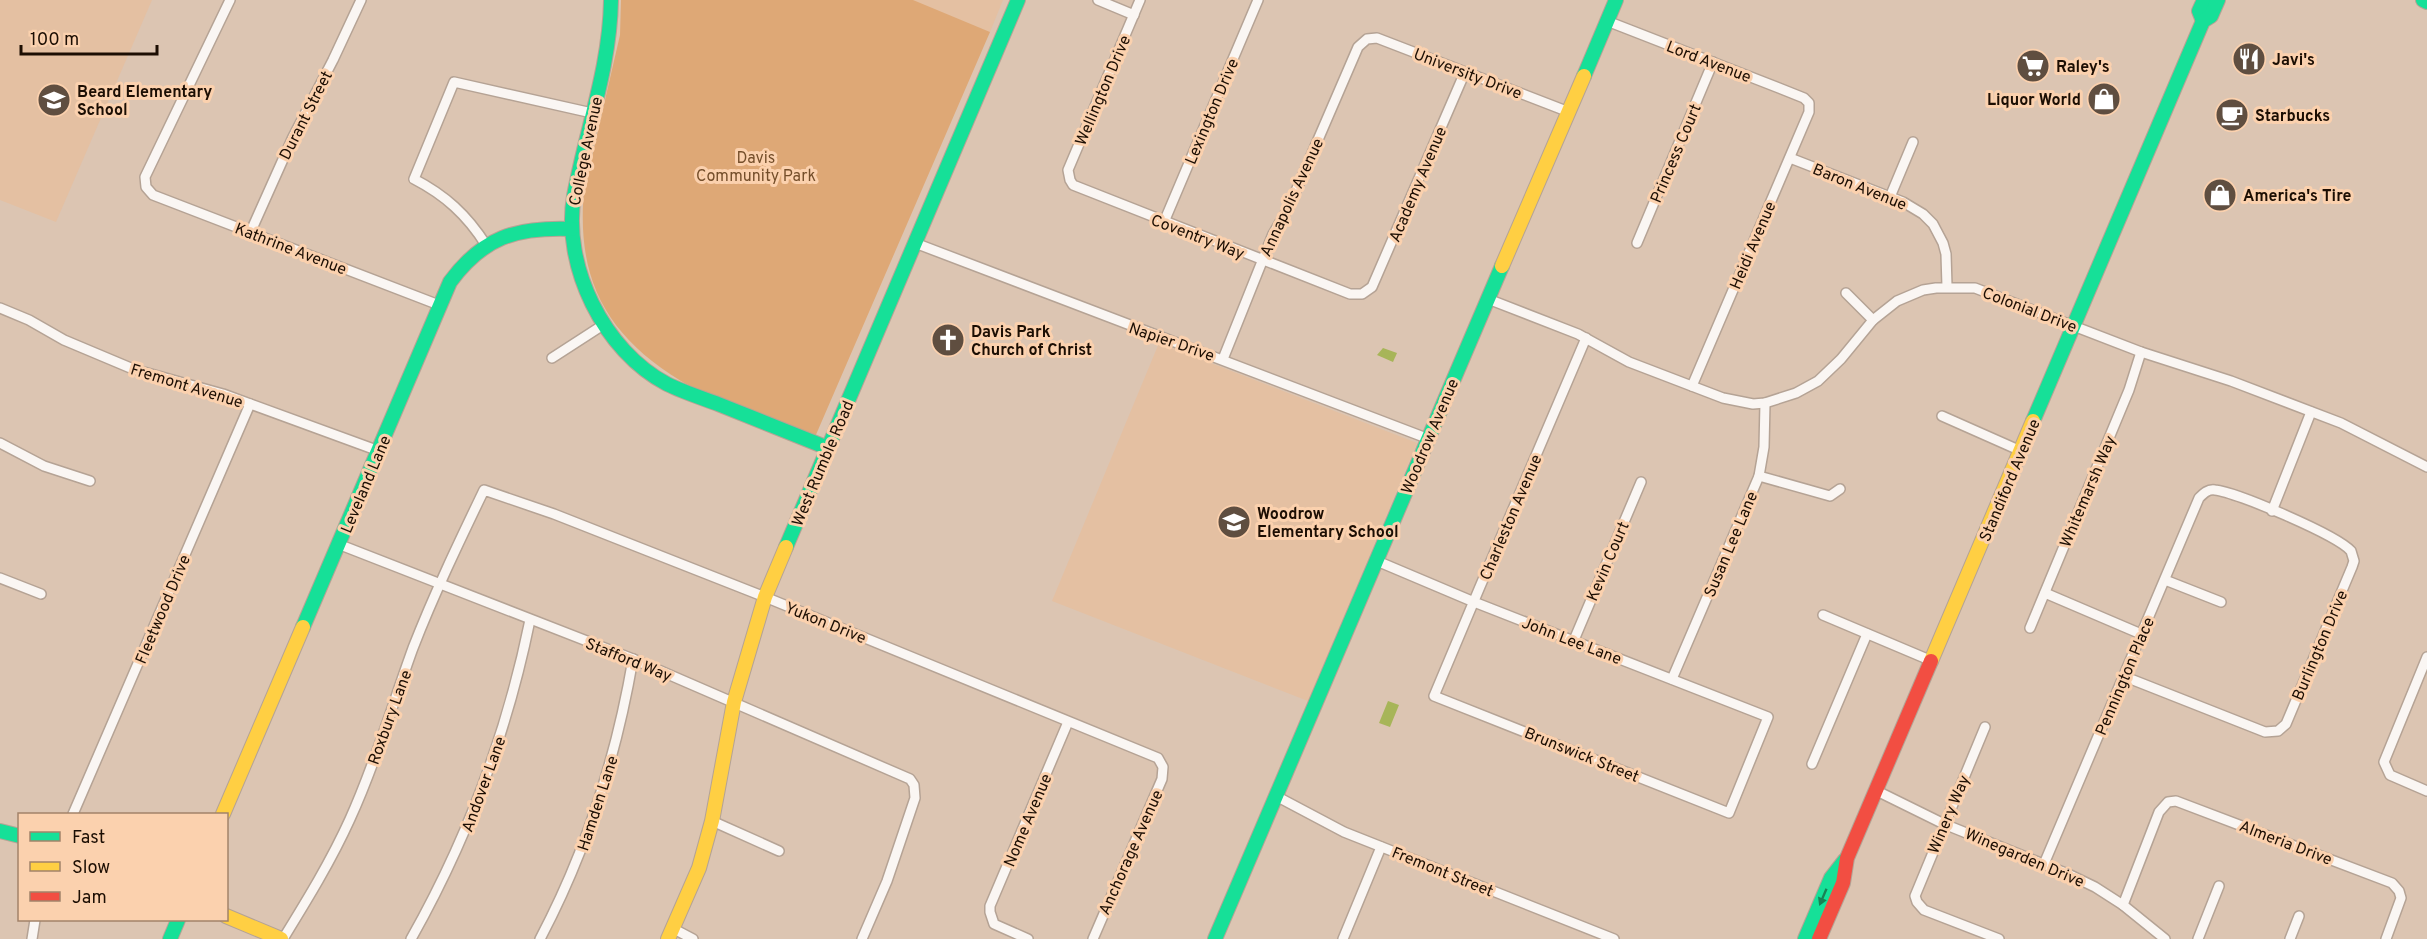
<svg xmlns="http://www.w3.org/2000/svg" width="2427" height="939" viewBox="0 0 2427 939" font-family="Overpass,sans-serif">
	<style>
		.built { fill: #e4c0a2 }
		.green { fill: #dea876 }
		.water { fill: #a7b558 }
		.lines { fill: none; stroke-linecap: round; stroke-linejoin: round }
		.street-casing { stroke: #b5a395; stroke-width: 12 }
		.fast-casing { stroke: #b5a395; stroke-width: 16 }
		.slow-casing { stroke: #b5a395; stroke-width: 16 }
		.jam-casing { stroke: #b5a395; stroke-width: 16 }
		.street { stroke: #faf6f3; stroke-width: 9 }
		.fast { stroke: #16e098; stroke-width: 14 }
		.slow { stroke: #ffcf43; stroke-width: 14 }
		.jam { stroke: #f24e42; stroke-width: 14 }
		.oneway { fill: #198255 }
		.labels { text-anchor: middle; stroke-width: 6; stroke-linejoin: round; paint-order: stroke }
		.poi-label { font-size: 16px; font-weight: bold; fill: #1c0e03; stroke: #fbd1ae; text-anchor: start }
		.street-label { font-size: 16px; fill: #1c0e03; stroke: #fbd1ae }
		.park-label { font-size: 16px; fill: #744e2a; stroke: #fbd1ae }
	</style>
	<rect width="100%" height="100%" fill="#dcc5b2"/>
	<g class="built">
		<path d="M0,0H152L56,222L0,200Z"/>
		<path d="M910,0H1003L990,32Z"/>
		<path d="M1159,343L1417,443L1308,701L1052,601Z"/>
	</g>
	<path class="green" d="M621,0H913L990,32L815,437C785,424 754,412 723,399C709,393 693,389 681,381C606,335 576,279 584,191L620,35Z"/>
	<g class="water">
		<path d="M1383,348L1397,353L1393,362L1377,355Z"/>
		<path d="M1388,701L1399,705L1390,727L1379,723Z"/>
	</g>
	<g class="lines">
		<g class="street-casing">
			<g id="street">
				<path d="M230,0L145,177L146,187L153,195L439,305"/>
				<path d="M1098,0L1134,15"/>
				<path d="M1140,0L1068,170L1070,180L1073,185L1350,294H1362L1372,287L1465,72"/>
				<path d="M1607,21L1779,88L1804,98L1809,103V112L1692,386"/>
				<path d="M1790,158L1903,202L1923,214L1933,224L1943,243L1946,254L1947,286"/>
				<path d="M1890,197L1913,142"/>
				<path d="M1164,222L1258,0"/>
				<path d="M251,231L293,137L333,60L361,0"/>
				<path d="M915,243L1429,439"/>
				<path d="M1637,243L1713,62"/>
				<path d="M486,245C467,215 445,195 414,179L454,82L592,113"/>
				<path d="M1846,293L1873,320"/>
				<path d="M1488,299L1578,334L1629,362L1723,398L1753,404L1765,403L1796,393L1818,381L1841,359L1873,320L1897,301L1923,290L1936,288H1975L2141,352L2231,381L2341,423L2427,467"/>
				<path d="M0,308L29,320L64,340L133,369L223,394L379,451"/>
				<path d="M552,358L603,325"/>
				<path d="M1223,359L1273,234L1289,207L1358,47L1367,39L1377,38L1569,112"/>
				<path d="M1942,416L2021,451"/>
				<path d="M0,443L44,466L90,481"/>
				<path d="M1759,476L1830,496L1840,489"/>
				<path d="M2272,511L2311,412"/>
				<path d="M338,544L633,659L910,779L914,785L915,798L887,881L862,939"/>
				<path d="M1377,561L1474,602L1768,717L1729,813L1434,696C1449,660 1464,625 1479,589L1586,338"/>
				<path d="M0,578L41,594"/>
				<path d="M2165,580L2221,602"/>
				<path d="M2045,593L2141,634"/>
				<path d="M1823,615L1932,661"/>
				<path d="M2030,628L2129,390L2141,352"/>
				<path d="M1574,640L1641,482"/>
				<path d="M2427,657L2384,762L2390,775L2427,791"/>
				<path d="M1672,679L1759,476L1764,447L1765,403"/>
				<path d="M1985,727L1915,896L1917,902L1924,910L1999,939"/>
				<path d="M1812,764L1867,634"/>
				<path d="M1877,791L1944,824L2068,874L2095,887L2123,905L2165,939"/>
				<path d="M1276,796L1344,832L1614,939"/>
				<path d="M73,814L250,404"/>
				<path d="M712,821L779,851"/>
				<path d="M2044,864L2199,498C2204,493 2208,489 2215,490C2236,492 2337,535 2351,551L2354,561L2352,567L2286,724L2278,731L2265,732L2123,676"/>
				<path d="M2123,905L2159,812L2168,802L2176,801L2392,883L2399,891L2401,898L2386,939"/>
				<path d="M674,929L693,939"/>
				<path d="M32,939L35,920"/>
				<path d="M283,939C307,900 331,861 350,819C375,764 392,706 413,648C434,594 459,542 484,490L554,514L765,597L1158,758L1163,767L1162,779L1093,939"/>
				<path d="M411,939C468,838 507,733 530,620"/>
				<path d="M540,939C587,850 616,758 633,659"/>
				<path d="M1028,939L994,924L990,912V906L1068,722"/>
				<path d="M1343,939L1381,847"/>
				<path d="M2198,939L2219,886"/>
				<path d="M2290,939L2299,916"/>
			</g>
		</g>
		<g class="fast-casing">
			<g id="fast">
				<path d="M611,0C610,68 586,130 574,196C562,266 604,351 667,384C683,392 702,398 718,404C755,419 791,433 828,448"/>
				<path d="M2423,0L2427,2"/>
				<path d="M2203,21L2199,11L2204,0"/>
				<path d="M1584,76L1616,0"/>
				<path d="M2033,421L2203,21L2211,16L2218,0"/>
				<path d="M786,547L1018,0"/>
				<path d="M303,627L450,282C483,237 516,227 571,229"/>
				<path d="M0,831L20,836"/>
				<path d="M170,939L178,920"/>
				<path d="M1215,939L1502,266"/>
				<path d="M1805,939L1831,878L1845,860"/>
			</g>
		</g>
		<g class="slow-casing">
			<g id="slow">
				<path d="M1502,266L1584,76"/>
				<path d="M1931,661L2033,421"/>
				<path d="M223,814L303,627"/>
				<path d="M226,916L281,939"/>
				<path d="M668,939L699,868L712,821L734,702L765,597L786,547"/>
			</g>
		</g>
		<g class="jam-casing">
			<path id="jam" d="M1819,939L1843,883L1847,858L1931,661"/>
		</g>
		<use href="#street" class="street"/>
		<use href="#fast" class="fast"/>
		<use href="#slow" class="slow"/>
		<use href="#jam" class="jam"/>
	</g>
	<defs><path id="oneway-solid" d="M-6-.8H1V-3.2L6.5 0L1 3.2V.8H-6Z" transform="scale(1.5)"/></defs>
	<use class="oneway" href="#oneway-solid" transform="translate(1823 897) rotate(113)"/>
	<defs>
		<g id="restaurant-disc" transform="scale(1.725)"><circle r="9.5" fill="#5f4e40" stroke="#fbd1ae"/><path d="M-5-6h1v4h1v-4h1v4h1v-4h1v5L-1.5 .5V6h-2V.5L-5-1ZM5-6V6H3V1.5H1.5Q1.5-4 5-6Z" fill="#fff"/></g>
		<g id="supermarket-disc" transform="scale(1.725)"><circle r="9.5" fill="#5f4e40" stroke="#fbd1ae"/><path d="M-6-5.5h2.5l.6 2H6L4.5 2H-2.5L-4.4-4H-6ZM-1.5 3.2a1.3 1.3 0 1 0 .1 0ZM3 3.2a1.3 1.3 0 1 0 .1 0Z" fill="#fff"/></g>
		<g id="shop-disc" transform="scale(1.725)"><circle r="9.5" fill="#5f4e40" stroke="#fbd1ae"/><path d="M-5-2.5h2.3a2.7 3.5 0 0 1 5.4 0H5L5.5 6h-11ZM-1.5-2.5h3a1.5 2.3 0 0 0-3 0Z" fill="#fff"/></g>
		<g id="school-disc" transform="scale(1.725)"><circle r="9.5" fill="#5f4e40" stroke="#fbd1ae"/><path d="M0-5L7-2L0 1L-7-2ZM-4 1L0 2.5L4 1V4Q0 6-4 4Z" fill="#fff"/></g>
		<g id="cafe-disc" transform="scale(1.725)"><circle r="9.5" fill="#5f4e40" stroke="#fbd1ae"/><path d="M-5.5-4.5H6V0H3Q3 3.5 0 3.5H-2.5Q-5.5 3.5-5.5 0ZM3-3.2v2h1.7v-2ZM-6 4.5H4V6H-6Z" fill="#fff"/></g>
		<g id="church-disc" transform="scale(1.725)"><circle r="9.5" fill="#5f4e40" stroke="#fbd1ae"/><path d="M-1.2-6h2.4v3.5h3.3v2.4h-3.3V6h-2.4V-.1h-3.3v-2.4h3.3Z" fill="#fff"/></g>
	</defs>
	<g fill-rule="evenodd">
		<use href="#restaurant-disc" x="2249" y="59"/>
		<use href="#supermarket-disc" x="2033" y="66"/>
		<use href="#shop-disc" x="2104" y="99"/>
		<use href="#school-disc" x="54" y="100"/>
		<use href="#cafe-disc" x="2232" y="115"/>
		<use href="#shop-disc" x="2220" y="195"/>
		<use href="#church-disc" x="948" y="340"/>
		<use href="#school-disc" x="1234" y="522"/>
	</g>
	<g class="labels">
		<g class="poi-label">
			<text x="2272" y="65">Javi's</text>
			<text x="2056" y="72">Raley's</text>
			<text x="77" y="97">Beard Elementary<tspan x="77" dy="18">School</tspan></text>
			<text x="2081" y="105" text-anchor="end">Liquor World</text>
			<text x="2255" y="121">Starbucks</text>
			<text x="2243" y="201">America's Tire</text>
			<text x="971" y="337">Davis Park<tspan x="971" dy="18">Church of Christ</tspan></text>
			<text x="1257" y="519">Woodrow<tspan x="1257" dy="18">Elementary School</tspan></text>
		</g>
		<g class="street-label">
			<text transform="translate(1709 61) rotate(21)" y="6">Lord Avenue</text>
			<text transform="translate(1468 73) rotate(21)" y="6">University Drive</text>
			<text transform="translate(1102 90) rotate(-67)" y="6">Wellington Drive</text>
			<text transform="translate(1211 111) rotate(-67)" y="6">Lexington Drive</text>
			<text transform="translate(305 115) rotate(-63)" y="6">Durant Street</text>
			<text transform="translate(585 151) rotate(-78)" y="6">College Avenue</text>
			<text transform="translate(1675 153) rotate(-67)" y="6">Princess Court</text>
			<text transform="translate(1417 184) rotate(-67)" y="6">Academy Avenue</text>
			<text transform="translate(1860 186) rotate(22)" y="6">Baron Avenue</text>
			<text transform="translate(1291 197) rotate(-65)" y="6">Annapolis Avenue</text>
			<text transform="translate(1198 236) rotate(21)" y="6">Coventry Way</text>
			<text transform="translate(1752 245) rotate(-67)" y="6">Heidi Avenue</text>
			<text transform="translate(291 248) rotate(21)" y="6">Kathrine Avenue</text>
			<text transform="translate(2030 309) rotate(21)" y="6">Colonial Drive</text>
			<text transform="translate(1172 341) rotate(19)" y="6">Napier Drive</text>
			<text transform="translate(187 385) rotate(17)" y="6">Fremont Avenue</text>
			<text transform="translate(1429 436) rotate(-67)" y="6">Woodrow Avenue</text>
			<text transform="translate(822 463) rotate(-67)" y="6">West Rumble Road</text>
			<text transform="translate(2009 480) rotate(-67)" y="6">Standiford Avenue</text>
			<text transform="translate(365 484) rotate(-67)" y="6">Leveland Lane</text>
			<text transform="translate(2087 491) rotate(-67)" y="6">Whitemarsh Way</text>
			<text transform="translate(1510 517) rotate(-67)" y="6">Charleston Avenue</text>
			<text transform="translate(1730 544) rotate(-67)" y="6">Susan Lee Lane</text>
			<text transform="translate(1607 561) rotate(-67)" y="6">Kevin Court</text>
			<text transform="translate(162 609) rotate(-67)" y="6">Fleetwood Drive</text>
			<text transform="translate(826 622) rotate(22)" y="6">Yukon Drive</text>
			<text transform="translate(1572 640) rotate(21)" y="6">John Lee Lane</text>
			<text transform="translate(2319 645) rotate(-67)" y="6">Burlington Drive</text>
			<text transform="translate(629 659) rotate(22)" y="6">Stafford Way</text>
			<text transform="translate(2124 676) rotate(-67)" y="6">Pennington Place</text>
			<text transform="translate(389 717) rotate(-70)" y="6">Roxbury Lane</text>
			<text transform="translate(1582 754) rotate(22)" y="6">Brunswick Street</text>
			<text transform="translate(483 784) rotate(-70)" y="6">Andover Lane</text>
			<text transform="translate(597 803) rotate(-72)" y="6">Hamden Lane</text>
			<text transform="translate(1948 814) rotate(-67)" y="6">Winery Way</text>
			<text transform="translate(1027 820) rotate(-67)" y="6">Nome Avenue</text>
			<text transform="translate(2286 842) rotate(21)" y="6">Almeria Drive</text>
			<text transform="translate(1130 852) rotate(-66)" y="6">Anchorage Avenue</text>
			<text transform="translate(2025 857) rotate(23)" y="6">Winegarden Drive</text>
			<text transform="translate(1443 871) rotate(22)" y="6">Fremont Street</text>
		</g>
		<g class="park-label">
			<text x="756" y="163">Davis<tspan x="756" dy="18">Community Park</tspan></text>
		</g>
	</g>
	<rect x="18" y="813" width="210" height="108" fill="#fbd1ae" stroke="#a2836a" stroke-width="1.5"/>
	<rect x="30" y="832" width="30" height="9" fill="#16e098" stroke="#a2836a" stroke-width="1.5"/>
	<text x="72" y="843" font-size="18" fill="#1c0e03">Fast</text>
	<rect x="30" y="862" width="30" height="9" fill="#ffcf43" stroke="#a2836a" stroke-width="1.5"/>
	<text x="72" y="873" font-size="18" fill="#1c0e03">Slow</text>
	<rect x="30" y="892" width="30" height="9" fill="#f24e42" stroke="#a2836a" stroke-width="1.5"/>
	<text x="72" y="903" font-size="18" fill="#1c0e03">Jam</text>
	<path d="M21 45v9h136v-9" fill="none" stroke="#1c0e03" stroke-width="3"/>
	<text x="30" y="45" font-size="18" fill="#1c0e03" stroke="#fbd1ae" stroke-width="4.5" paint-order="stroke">100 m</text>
</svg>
